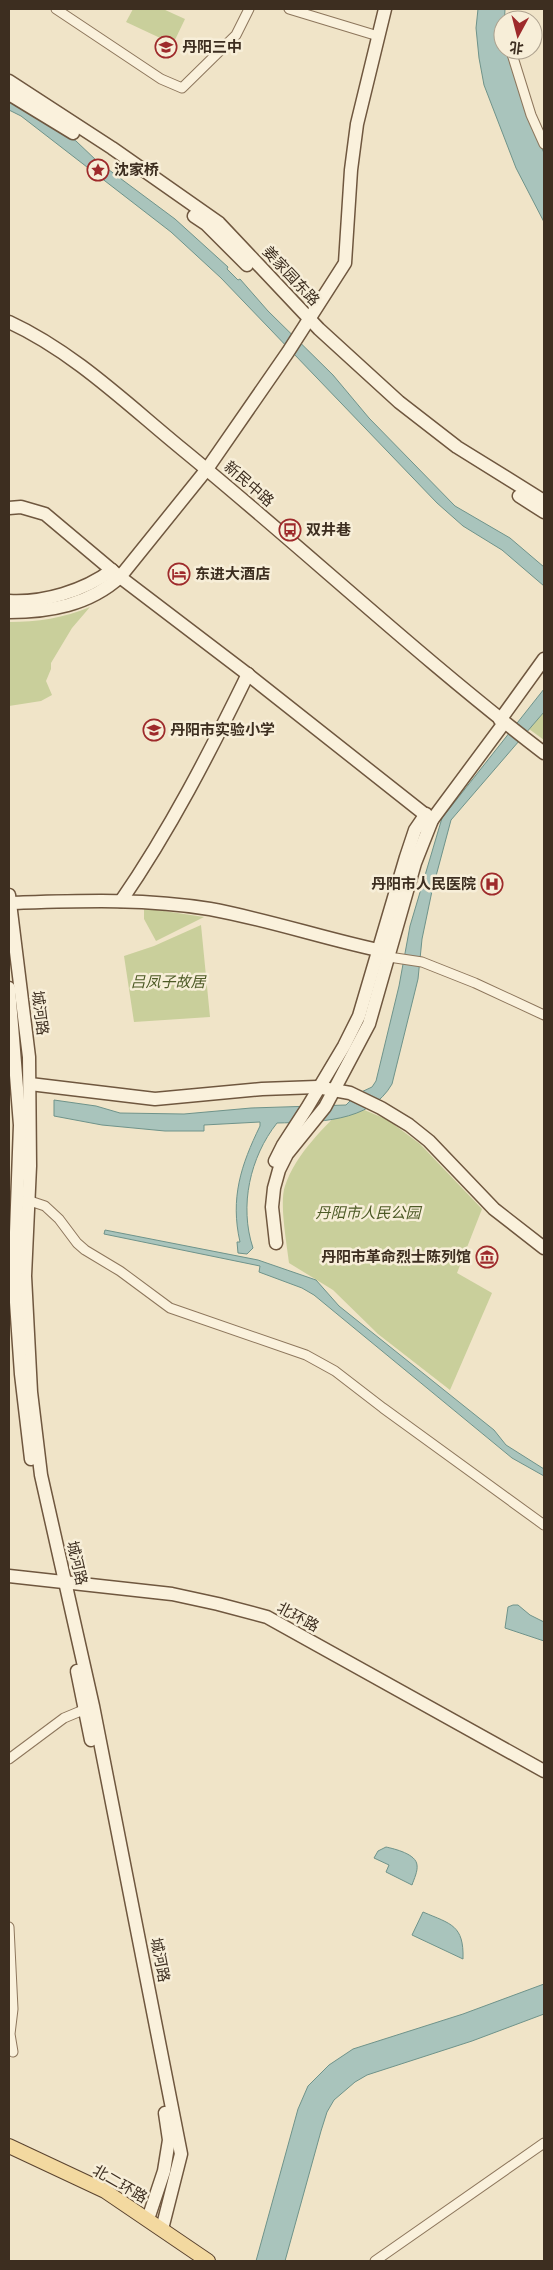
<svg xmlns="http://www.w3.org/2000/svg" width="553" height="2270" viewBox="0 0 553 2270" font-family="Merriweather,'Noto Sans SC',serif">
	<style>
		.green { fill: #c9cf9b }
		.water { fill: #a9c4bc; stroke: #6f938a }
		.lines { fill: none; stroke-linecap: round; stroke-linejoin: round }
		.street-casing { stroke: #8d765c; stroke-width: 11 }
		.secondary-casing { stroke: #6f573f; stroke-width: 15 }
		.primary-casing { stroke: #5b4430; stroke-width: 16 }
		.street { stroke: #faf1dc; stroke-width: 9 }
		.secondary { stroke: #faf1dc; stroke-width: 12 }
		.primary { stroke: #f3d9a0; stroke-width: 14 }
		.labels { text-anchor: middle; stroke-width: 5; stroke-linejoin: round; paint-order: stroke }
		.poi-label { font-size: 15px; font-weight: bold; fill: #3d2e20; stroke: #f7eed8; text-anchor: start }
		.street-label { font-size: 15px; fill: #3d2e20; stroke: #f7eed8 }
		.park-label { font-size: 15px; font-style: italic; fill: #4d5a26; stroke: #f7eed8 }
	</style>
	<rect width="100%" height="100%" fill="#f0e4c8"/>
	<g class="green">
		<path d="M133,9H163L185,19L173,44L126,22Z"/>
		<path d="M90,607L72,628L51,663V669L46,681L52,695L41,701L9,706V622C37,622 64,618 90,607Z"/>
		<path d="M544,712V740L529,729Z"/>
		<path d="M144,908L204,917L156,941L144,919Z"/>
		<path d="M201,925L210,1017L134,1022L124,956L154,946Z"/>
		<path d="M348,1103L388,1120L420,1144L482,1209L457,1273L492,1293L450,1390L378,1334L333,1290L289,1263C287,1245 279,1202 285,1186C296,1153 325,1127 348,1103Z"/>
	</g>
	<g class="water">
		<path d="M478,9H505L503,50H506L527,116L544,153V222L516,168L484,85L479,58L476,28Z"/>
		<path d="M9,97L76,141L97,161L175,219L228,267L227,269L238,280L240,279L268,311L333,375L369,418L455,506L510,538L544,567V586L502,550L463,526L437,503L221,278L171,232L21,116L9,110Z"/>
		<path d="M544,689V712L451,820L432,891L422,939L418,979L392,1084C370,1123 316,1122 277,1123C250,1157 239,1206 253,1248L247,1254L238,1253L237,1242H240C230,1198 241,1165 260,1126V1122L204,1125V1131H165L102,1125L54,1116V1100L96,1106L120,1113L184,1114L251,1108L346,1105L357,1094L372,1087L376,1081L399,986L410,926L442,818Z"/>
		<path d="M105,1230L258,1260L316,1280L339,1306L494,1430L506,1445L544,1469V1476L512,1458L314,1295L302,1288L259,1272L260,1266L104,1234Z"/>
		<path d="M513,1605H518L530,1615L544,1622V1641L505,1628L508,1607Z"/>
		<path d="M386,1847C395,1849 416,1854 417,1865C418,1871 414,1879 412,1885L386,1872L389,1865L374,1858L378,1851Z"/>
		<path d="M423,1912C451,1924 464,1925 463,1959L412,1935Z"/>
		<path d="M544,1984V2014L472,2041L367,2075L355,2082L334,2100L327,2112L321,2131L285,2261H256L298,2109L308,2086L329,2065L353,2049L463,2014Z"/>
	</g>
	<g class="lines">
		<g class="street-casing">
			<g id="street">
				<path d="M56,9L161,79L182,88L236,35L249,9"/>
				<path d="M289,9L378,36"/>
				<path d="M512,54L531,115L544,144"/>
				<path d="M389,957L422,962L475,983L544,1015"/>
				<path d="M27,1200L45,1206L59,1219L77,1243L85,1250L120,1271L170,1308L306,1355L335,1371L383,1408L544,1525"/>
				<path d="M9,1759L64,1718L88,1708"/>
				<path d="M9,1927L13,2009L10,2034L13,2052"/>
				<path d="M375,2261L544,2143"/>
			</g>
		</g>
		<g class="secondary-casing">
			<g id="secondary">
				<path d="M9,81L112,148L219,223L319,329L399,402L457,447L544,501"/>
				<path d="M9,94L73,133"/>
				<path d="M194,216L206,224L247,265"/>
				<path d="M9,322C74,352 127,404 182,449C304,549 419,657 544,753"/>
				<path d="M519,496L544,512"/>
				<path d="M9,508L21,507L45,514L120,577L246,673L432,820"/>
				<path d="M9,601C43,603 84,591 112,570"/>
				<path d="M9,612C49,612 89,605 120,577L207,469L288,352L345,263L351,170L357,124L385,9"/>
				<path d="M500,720L544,659"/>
				<path d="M9,895L29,1057L30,1166L25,1276L31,1392L41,1475L93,1706L181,2154L162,2229"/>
				<path d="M121,901C170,830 210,752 248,674"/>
				<path d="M10,903C77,901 144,898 210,909C270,920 328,940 387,952"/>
				<path d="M9,988L20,1125L15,1259L16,1302L21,1374L31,1459"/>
				<path d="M30,1084L155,1099L262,1089L317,1087L350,1093L381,1108L409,1125L429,1141L494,1209L544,1248"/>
				<path d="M275,1161L283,1145L307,1108L344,1046L359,1016L406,857L415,830L426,814"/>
				<path d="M276,1243L272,1207L274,1188L279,1170L287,1154L325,1107L369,1024L415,863L432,820L504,723"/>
				<path d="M9,1576L172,1594L218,1604L267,1617L544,1771"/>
				<path d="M77,1671L91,1740"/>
				<path d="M148,2219L164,2171L169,2140L165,2113"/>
			</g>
		</g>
		<g class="primary-casing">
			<path id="primary" d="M9,2146L105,2191L208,2261"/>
		</g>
		<use href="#street" class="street"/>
		<use href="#secondary" class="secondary"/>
		<use href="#primary" class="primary"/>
	</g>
	<defs>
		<g id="school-ring" transform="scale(1.125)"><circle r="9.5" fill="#f7eed8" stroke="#9e2a2b" stroke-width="1.5"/><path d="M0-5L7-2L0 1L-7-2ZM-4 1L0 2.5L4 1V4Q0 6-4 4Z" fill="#9e2a2b"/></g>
		<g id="sight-ring" transform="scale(1.125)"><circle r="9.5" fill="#f7eed8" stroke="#9e2a2b" stroke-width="1.5"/><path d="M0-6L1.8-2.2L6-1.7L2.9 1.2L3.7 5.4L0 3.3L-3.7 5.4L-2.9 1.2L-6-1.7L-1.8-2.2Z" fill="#9e2a2b"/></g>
		<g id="bus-ring" transform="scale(1.125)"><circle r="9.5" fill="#f7eed8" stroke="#9e2a2b" stroke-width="1.5"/><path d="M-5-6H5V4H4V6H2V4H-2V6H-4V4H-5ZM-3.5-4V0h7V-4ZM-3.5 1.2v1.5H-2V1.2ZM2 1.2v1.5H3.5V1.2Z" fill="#9e2a2b"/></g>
		<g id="hotel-ring" transform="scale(1.125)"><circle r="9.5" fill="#f7eed8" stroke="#9e2a2b" stroke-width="1.5"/><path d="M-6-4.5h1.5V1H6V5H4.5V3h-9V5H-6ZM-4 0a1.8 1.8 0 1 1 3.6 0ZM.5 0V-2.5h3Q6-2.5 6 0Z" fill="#9e2a2b"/></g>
		<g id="hospital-ring" transform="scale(1.125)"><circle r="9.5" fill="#f7eed8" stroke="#9e2a2b" stroke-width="1.5"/><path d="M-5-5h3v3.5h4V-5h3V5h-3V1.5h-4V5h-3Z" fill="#9e2a2b"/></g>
		<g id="museum-ring" transform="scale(1.125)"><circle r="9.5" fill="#f7eed8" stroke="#9e2a2b" stroke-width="1.5"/><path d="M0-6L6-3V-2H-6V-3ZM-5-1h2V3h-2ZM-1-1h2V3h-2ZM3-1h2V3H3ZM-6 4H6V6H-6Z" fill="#9e2a2b"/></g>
	</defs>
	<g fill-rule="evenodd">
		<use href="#school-ring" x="166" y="47"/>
		<use href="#sight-ring" x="98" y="170"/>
		<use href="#bus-ring" x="290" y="530"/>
		<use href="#hotel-ring" x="179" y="574"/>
		<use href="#school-ring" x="154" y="730"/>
		<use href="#hospital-ring" x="492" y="884"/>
		<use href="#museum-ring" x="487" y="1257"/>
	</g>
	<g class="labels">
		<g class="poi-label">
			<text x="182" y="52">丹阳三中</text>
			<text x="114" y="175">沈家桥</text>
			<text x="306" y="535">双井巷</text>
			<text x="195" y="579">东进大酒店</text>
			<text x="170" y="735">丹阳市实验小学</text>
			<text x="476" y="889" text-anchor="end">丹阳市人民医院</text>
			<text x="471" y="1262" text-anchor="end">丹阳市革命烈士陈列馆</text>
		</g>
		<g class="street-label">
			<text transform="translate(291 276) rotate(47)" y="5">姜家园东路</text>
			<text transform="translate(249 484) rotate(41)" y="5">新民中路</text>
			<text transform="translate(40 1013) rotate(83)" y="5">城河路</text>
			<text transform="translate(77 1563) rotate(77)" y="5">城河路</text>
			<text transform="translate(298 1617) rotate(28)" y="5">北环路</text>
			<text transform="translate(160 1960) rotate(79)" y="5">城河路</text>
			<text transform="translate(120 2184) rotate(30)" y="5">北二环路</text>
		</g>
		<g class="park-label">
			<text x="168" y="987">吕凤子故居</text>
			<text x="368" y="1218">丹阳市人民公园</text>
		</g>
	</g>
	<rect width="553" height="2270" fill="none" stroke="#3d2e20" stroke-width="20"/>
	<g transform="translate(518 35) rotate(187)"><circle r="24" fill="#f7eed8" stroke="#ada18e"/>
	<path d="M0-4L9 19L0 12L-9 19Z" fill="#9e2a2b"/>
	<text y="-8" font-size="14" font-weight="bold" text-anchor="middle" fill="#3d2e20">北</text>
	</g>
</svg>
